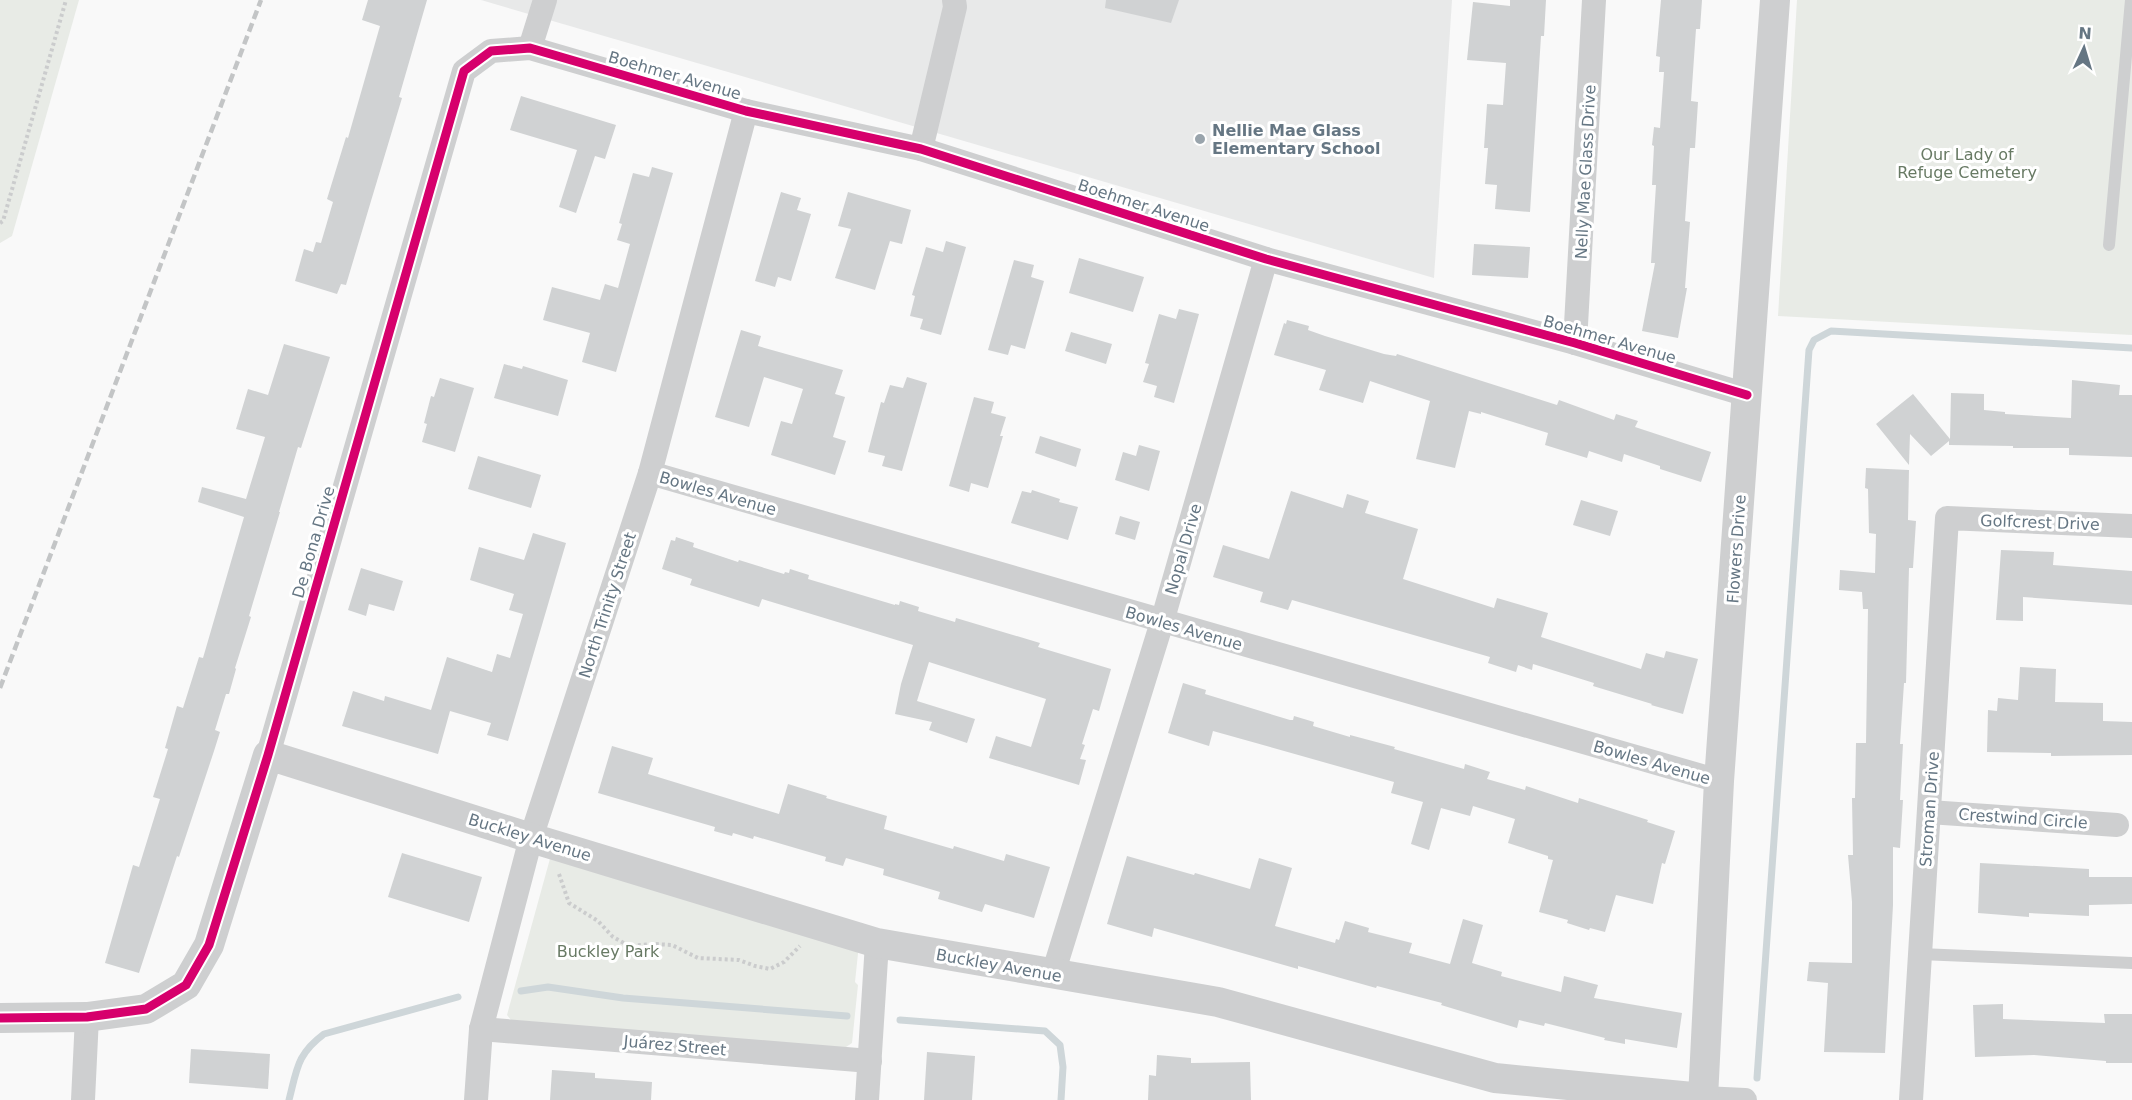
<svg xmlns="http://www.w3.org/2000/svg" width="2132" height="1100" viewBox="0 0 2132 1100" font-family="'DejaVu Sans',sans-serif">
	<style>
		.built { fill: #e8e9e9 }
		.green { fill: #e8ebe6 }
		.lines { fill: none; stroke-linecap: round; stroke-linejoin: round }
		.stream { stroke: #ced6d9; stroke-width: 7 }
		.building { fill: #d0d2d3 }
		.path { stroke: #cbcccd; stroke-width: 4; stroke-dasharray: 3 3; stroke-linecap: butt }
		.service { stroke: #cecfd0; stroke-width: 12 }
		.minor { stroke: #cecfd0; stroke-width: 24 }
		.tertiary { stroke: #cecfd0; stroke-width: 30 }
		.rail { stroke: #c3c5c6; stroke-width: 4.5; stroke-dasharray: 9 4.5; stroke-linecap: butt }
		.cycleway-casing { stroke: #fff; stroke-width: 13 }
		.cycleway { stroke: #d6006c; stroke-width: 9 }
		.poi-dot { fill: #99a4ac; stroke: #fff; stroke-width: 2 }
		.labels { text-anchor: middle; stroke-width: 6; stroke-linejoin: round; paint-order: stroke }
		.street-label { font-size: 16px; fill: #657683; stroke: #fff }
		.poi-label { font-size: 16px; font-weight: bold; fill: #657683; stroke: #fff; text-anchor: start }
		.park-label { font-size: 16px; fill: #687a64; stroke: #fff }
	</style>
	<rect width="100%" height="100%" fill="#f9f9f9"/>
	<path class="built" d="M481,0H1452L1434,278Z"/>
	<g class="green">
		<path d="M0,0H79L12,236L0,243Z"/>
		<path d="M1797,0H2132V335L1778,316Z"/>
		<path d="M551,855L859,944L855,982L858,985L852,1043L843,1049L511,1020L507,1015Z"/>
	</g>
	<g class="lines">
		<g class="stream">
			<path d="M521,991L548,987L623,998L847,1016"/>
			<path d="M900,1020L1045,1031L1060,1045L1063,1067L1061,1100"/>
			<path d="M1757,1078L1809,350L1814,340L1831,331L2132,348"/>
			<path d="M289,1100C297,1069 297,1054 324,1034L458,997"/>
		</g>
	</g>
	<g class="building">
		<path d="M368,0H427L399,97L402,98L371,201L346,285L341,284L337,294L295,281L304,249L313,252L316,242L321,243L333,202L327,199L346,137L348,138L380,26L362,20Z"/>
		<path d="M1106,0H1179L1171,23L1105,8Z"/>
		<path d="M1510,0H1546L1544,36H1541L1530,212L1495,209L1497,185L1485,184L1488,148H1484L1487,104L1503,105L1506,63L1467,60L1473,2L1510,6Z"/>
		<path d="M1661,0H1702L1700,29H1696L1691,101L1698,102L1695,148H1690L1685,221L1690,222L1685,288H1687L1678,338L1642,331L1655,263H1651L1656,185H1652L1654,146L1652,145L1654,127L1660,128L1664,72H1659L1660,57L1656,56Z"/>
		<path d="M521,96L616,125L605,159L595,156L576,213L559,207L577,150L510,130Z"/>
		<path d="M652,167L673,173L616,372L582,362L590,333L543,320L552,287L600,300L605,284L618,288L630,244L617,240L622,224L619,223L633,173L649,177Z"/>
		<path d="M781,192L801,198L797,210L811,214L791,281L778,277L775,287L755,281Z"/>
		<path d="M848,192L911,210L902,244L890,241L875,290L835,278L851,229L838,226Z"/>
		<path d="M946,241L966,247L941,335L920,329L923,319L910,316L915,296L912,295L926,247L943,252Z"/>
		<path d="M1474,244L1530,247L1528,278L1472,275Z"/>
		<path d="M1079,258L1144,277L1133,312L1069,293Z"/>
		<path d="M1014,260L1034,265L1031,277L1044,281L1025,349L1011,345L1008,355L988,350Z"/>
		<path d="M1179,309L1199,314L1174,403L1154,397L1157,386L1143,382L1149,364L1145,363L1159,314L1176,319Z"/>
		<path d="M1287,320L1309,326L1308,330L1325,336L1384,354L1396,356L1397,354L1557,405L1559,400L1614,420L1616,414L1638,421L1635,427L1711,452L1701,482L1660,469V466L1624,454L1622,462L1589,451L1587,458L1545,445L1548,433L1481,412V414L1469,411L1455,468L1416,459L1430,401L1370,381L1363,403L1319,390L1326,370L1274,355L1284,323L1286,324Z"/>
		<path d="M741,330L761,336L758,346L843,370L835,394L845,397L833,437L846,441L835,475L771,455L781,421L792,424L803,389L764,377L749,427L715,417Z"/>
		<path d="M1071,332L1112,344L1106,364L1065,351Z"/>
		<path d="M284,344L330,357L301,448L298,447L279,512H280L249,616L251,617L235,668L236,669L229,694H226L215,730L220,732L214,751L179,857L177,856L139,973L105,963L133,865L139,867L160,799L153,797L168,749L165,748L177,706L183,708L199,657L203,658L244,517L198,502L202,487L246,499L265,437L236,429L248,389L268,395Z"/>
		<path d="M504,364L522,369L523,366L568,380L558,416L494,398Z"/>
		<path d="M907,377L927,383L902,471L882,466L885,456L868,452L881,402L884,403L890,385L903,388Z"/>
		<path d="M440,378L474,388L455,452L422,442L427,424L424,423L431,396L434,397Z"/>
		<path d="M2072,380L2120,385L2119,395H2132V457L2069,455V448H2013V446L1949,445V441L1931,456L1910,434L1909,465L1876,424L1913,394L1950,439L1951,393L1984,394V410L2005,412V414L2071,418Z"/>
		<path d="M974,397L994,402L991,413L1006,417L1000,436H1003L988,488L971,483L969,492L949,486Z"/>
		<path d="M1040,436L1081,449L1076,467L1035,453Z"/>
		<path d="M1139,445L1160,451L1149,491L1115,480L1123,452L1136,456Z"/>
		<path d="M478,456L541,475L531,508L468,489Z"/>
		<path d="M1866,468L1909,470L1908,520L1916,521L1913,568H1909L1906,683H1904L1900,744H1903L1900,800H1903L1900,848L1893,847V905L1885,1053L1824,1052L1828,983L1807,981L1809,962L1852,963V902L1848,855H1853L1852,798H1855L1856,743H1866L1868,609H1863L1862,592L1839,590L1840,570L1875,573L1876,534L1869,533L1868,489L1865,488Z"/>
		<path d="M1032,490L1060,499L1059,502L1078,507L1068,540L1011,523L1022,491L1031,493Z"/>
		<path d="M1291,491L1343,508L1347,494L1369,501L1365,513L1418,529L1403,579L1494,608L1497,598L1548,613L1541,637L1641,669L1646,653L1664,658L1666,651L1698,659L1683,714L1651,705L1652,704L1593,686L1594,683L1533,664L1532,670L1518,665L1516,672L1488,663L1490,657L1292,600L1288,610L1260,602L1263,592L1213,577L1223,545L1269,559Z"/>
		<path d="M1581,500L1618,511L1610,536L1573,525Z"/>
		<path d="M1120,516L1140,522L1135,540L1115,534Z"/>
		<path d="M533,533L566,543L508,741L487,735L491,723L450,711L438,754L342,726L353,691L384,701L385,696L431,710L447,657L492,672L497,654L510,658L523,614L509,610L514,594L470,580L479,547L524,560Z"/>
		<path d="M676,537L694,543L693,547L738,562L739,560L784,574L785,572L789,573L790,569L809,575L808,579L895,605V604L899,605L900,601L919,607L918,611L955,622L956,618L1040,643L1038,647L1111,669L1099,711L1093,709L1082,744L1085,745L1080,759L1086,760L1079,785L989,758L996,736L1031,747L1046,699L929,662L917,701L975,719L967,743L929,730L932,722L895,714L901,684L913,645L762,599L759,607L690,585L692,579L662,569L671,540L675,541Z"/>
		<path d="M2001,550L2054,552L2053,565L2132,571V605L2023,597V621L1996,620Z"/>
		<path d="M361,568L403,581L394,611L369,604L366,616L348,610Z"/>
		<path d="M2020,667L2056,669L2055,702L2103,703V721L2132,722V755L2051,756V753L1987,752L1988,710L1997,711L1998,698L2018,700Z"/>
		<path d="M1183,683L1206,690L1205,694L1290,720H1293L1294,716L1314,722L1313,726L1350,737V735L1395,747L1394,749L1464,769L1465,764L1490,772L1487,779L1525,790L1526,786L1578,803L1579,798L1648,820L1647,822L1675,831L1665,864L1662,863L1653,904L1616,895L1605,932L1590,928L1589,930L1567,923L1568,920L1539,912L1553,860L1548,859V856L1508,843L1515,819L1473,806L1470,816L1441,808L1429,850L1411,844L1423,802L1391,793L1394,782L1213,731L1209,746L1168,733Z"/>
		<path d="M612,746L653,758L648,774L779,814L788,784L827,796L826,798L887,816L884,829L953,849L954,846L1004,861L1006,854L1050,867L1034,918L985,904L982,912L938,899L940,892L883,875L884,869L846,858L843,866L825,861L826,857L754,836L753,839L733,833L732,836L714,831L715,827L598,793Z"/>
		<path d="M402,853L482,877L469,922L388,897Z"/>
		<path d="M1127,856L1194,875L1195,873L1250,889L1259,858L1292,868L1275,926L1335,943L1336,939L1339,940L1345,921L1369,928L1368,932L1412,943L1409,953L1450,964L1463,919L1483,925L1472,963L1502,972L1501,976L1561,992L1564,976L1598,985L1594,998L1682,1013L1677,1048L1625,1039V1044L1604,1040L1605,1038L1545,1023L1544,1026L1519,1020L1517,1028L1441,1005L1442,1003L1377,986L1376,988L1298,966V969L1154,928L1152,937L1107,924Z"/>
		<path d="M1980,863L2089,869V877H2132V904L2089,905V916L2029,913V917L1978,913Z"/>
		<path d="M2003,1004V1019L2105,1023L2104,1014H2132V1063H2106V1061L2034,1055L1975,1057L1973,1005Z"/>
		<path d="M191,1049L270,1054L268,1089L189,1083Z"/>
		<path d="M927,1052L975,1056L972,1100H924Z"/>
		<path d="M1157,1055L1191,1058V1063L1250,1062L1251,1100H1148L1149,1075L1156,1076Z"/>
		<path d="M552,1070L595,1073V1078L652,1082L651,1100H550Z"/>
	</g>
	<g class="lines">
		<g class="path">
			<path d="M0,223L3,221L66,0"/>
			<path d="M559,874L569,903L598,921L613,937L629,946L654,944L672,945L698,958L739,960L755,966L770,969L784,962L800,946"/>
		</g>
		<g class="service">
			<path d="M2109,245L2131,0"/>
			<path d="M1920,954L2132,963"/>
		</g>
		<g class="minor">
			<path d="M530,48L545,0"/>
			<path d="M921,149L955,7L954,0"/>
			<path d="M1575,343L1594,0"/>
			<path d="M650,473L1719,781"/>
			<path d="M268,755L464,71L491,51L530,48L746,111L921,149L1266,259L1575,343L1747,395"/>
			<path d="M1929,812L2117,825"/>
			<path d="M1053,974L1162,622L1266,259"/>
			<path d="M481,1029L870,1061"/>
			<path d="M1703,1098L1745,1100"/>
			<path d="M83,1100L87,1017"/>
			<path d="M476,1100L481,1029L531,838L650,473L746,111"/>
			<path d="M867,1100L877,943"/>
			<path d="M1911,1100L1947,518L2132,526"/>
		</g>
		<path class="tertiary" d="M0,1018L87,1017L146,1009L186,985L209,945L268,755L531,838L877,943L1218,1002L1495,1078L1703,1098L1719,781L1775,0"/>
		<path class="rail" d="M0,688L261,0"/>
		<g class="cycleway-casing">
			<path id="cycleway" d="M0,1018L87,1017L146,1009L186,985L209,945L268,755L464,71L491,51L530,48L746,111L921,149L1266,259L1575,343L1747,395"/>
		</g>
		<use href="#cycleway" class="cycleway"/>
	</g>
	<circle class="poi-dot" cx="1200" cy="139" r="6"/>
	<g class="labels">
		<g class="street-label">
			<text transform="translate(675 75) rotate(16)" y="6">Boehmer Avenue</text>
			<text transform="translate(1585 172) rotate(-87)" y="6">Nelly Mae Glass Drive</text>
			<text transform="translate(1144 205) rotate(18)" y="6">Boehmer Avenue</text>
			<text transform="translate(1610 339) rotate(16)" y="6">Boehmer Avenue</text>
			<text transform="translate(718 493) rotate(16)" y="6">Bowles Avenue</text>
			<text transform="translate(2040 522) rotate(2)" y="6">Golfcrest Drive</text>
			<text transform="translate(313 542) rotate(-74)" y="6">De Bona Drive</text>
			<text transform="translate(1183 549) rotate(-74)" y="6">Nopal Drive</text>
			<text transform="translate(1736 549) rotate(-86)" y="6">Flowers Drive</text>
			<text transform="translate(607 605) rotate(-72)" y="6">North Trinity Street</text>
			<text transform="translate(1184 628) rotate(16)" y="6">Bowles Avenue</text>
			<text transform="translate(1652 762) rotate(16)" y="6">Bowles Avenue</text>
			<text transform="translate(1929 809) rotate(-86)" y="6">Stroman Drive</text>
			<text transform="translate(2023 818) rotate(4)" y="6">Crestwind Circle</text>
			<text transform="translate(530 837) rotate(17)" y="6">Buckley Avenue</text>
			<text transform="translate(999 965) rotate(10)" y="6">Buckley Avenue</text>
			<text transform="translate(675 1045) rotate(5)" y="6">Juárez Street</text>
		</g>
		<g class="poi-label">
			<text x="1212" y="136">Nellie Mae Glass<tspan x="1212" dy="18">Elementary School</tspan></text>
		</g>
		<g class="park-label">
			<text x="1967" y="160">Our Lady of<tspan x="1967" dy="18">Refuge Cemetery</tspan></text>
			<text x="608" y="957">Buckley Park</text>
		</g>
	</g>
	<g transform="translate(2084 48) rotate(4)" stroke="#ffffff" stroke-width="4.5" paint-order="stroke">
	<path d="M0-4.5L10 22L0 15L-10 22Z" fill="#657683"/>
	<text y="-9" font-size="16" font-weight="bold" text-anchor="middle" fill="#657683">N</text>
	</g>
</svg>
